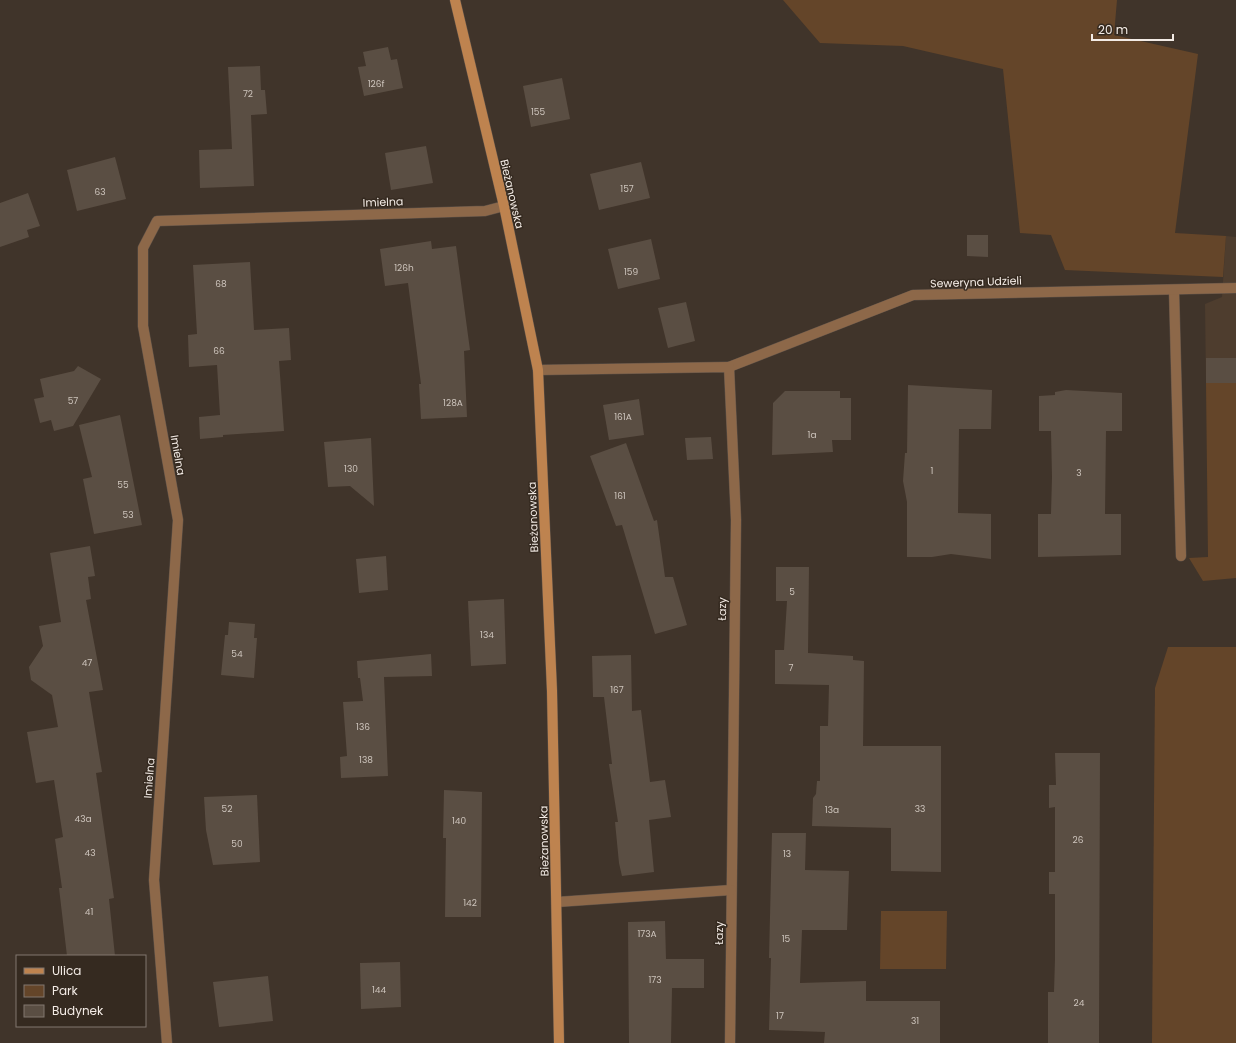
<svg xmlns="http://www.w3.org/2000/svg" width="1236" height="1043" viewBox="0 0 1236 1043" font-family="Poppins,sans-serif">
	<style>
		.built { fill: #4e3d2e }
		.green { fill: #644529 }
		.building { fill: #5a4e43 }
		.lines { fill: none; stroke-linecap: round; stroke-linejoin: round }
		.street-casing { stroke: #5d5148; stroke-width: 11 }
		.secondary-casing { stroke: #5d5148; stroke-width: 11 }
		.street { stroke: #8d6849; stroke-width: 10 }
		.secondary { stroke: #be834f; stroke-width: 10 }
		.labels { text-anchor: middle; stroke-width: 3; stroke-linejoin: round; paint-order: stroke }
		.number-label { font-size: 9px; fill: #cdc4bc }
		.street-label { font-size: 11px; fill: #f3ebe5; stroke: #352a20 }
	</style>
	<rect width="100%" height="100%" fill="#40342a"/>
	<path class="built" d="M1226,236L1236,237V383H1206L1205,304L1222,297Z"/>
	<g class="green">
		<path d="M783,0H1117L1114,35L1198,54L1175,233L1226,236L1223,277L1065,270L1051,235L1020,233L1003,69L903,46L820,43Z"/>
		<path d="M1206,383H1236V578L1203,581L1189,558L1208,557Z"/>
		<path d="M1168,647H1236V1043H1152L1155,688Z"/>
		<path d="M881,911H947L946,969H880Z"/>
	</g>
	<g class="building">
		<path d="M388,47L391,60L397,59L403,88L364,96L358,67L366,66L363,52Z"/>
		<path d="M260,66L261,90H265L267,114L251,115L254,186L200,188L199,150L232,149L228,67Z"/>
		<path d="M562,78L570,119L531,127L523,86Z"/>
		<path d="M426,146L433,183L391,190L385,153Z"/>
		<path d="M115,157L126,199L77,211L67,170Z"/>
		<path d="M641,162L650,198L599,210L590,174Z"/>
		<path d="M28,193L40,226L27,230L29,237L0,247V203Z"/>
		<path d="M967,235H988V257L967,256Z"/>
		<path d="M651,239L660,279L618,289L608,249Z"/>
		<path d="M431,241L432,249L456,246L470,350L464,351L467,417L421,419L419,384H421L408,283L385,286L380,249Z"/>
		<path d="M250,262L254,330L289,328L291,360L279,361L284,431L223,435V437L200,439L199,417L220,415L217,365L189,367L188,335L197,334L193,265Z"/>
		<path d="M686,302L695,341L668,348L658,308Z"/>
		<rect x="1206" y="358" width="30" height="25"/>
		<path d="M78,366L101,379L73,426L54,431L51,420L40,423L34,399L44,397L40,379L74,371Z"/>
		<path d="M908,385L992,390L991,429H959L958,513L991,514V559L951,554L932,557H907V502L903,481L905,453H907Z"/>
		<path d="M1066,390L1122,393V431H1106L1105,514H1121V555L1038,557V514H1051L1052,477L1051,431H1039V396L1055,395V392Z"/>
		<path d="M785,391H840V398H851V440H832L833,452L772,455L773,403Z"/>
		<path d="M639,399L644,435L609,440L603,405Z"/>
		<path d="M120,415L142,525L94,534L83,479L92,477L79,425Z"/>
		<path d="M711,437L713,459L687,460L685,438Z"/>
		<path d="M371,438L374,506L350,486L328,487L324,442Z"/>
		<path d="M626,443L654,521L657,520L665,577H673L687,625L655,634L622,525L616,526L590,456Z"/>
		<path d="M90,546L95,576L88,577L91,599L86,600L103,690L89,692L102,772L96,773L114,898L109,899L115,956H67L59,888H62L55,839L63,837L54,780L36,783L27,732L58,727L52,695L31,680L29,667L43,646L39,626L61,622L50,553Z"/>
		<path d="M386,556L388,590L359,593L356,559Z"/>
		<path d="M776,567H809L808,653L853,656V660L864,661L863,746H941V872L891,871V828L812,826L813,798L816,794L817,781H820V726H828L829,685L775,684V650H784L787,601H776Z"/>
		<path d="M504,599L506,664L471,666L468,601Z"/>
		<path d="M229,622L255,624L254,638H257L254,678L221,675L225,635H228Z"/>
		<path d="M431,654L432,676L384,677L388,776L341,778L340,757L347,756L343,702L363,701L360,678H358L357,661Z"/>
		<path d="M631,655L632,711L641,710L650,782L665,780L671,817L649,820L654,872L622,876L619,863L615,822H618L609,764H612L604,697H593L592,656Z"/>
		<path d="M1055,753H1100L1099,1043H1048V992H1054L1055,959V894H1049V872H1055V807L1049,808V785H1056Z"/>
		<path d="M444,790L482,792L481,917H445L446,838H443Z"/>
		<path d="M257,795L260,862L213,865L206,830L204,797Z"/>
		<path d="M772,833H806L805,870L849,871L847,930H802L800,983L866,981V1001H940V1043H824L825,1032L769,1030L771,958H769Z"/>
		<path d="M665,921L666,959H704V988H672L671,1043H629L628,922Z"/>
		<path d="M400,962L401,1007L361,1009L360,963Z"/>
		<path d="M268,976L273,1021L219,1027L213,982Z"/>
	</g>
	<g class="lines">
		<g class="street-casing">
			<g id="street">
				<path d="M1174,290L1181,556"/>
				<path d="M729,367L913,295L1236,288"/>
				<path d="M538,370L729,367L736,520L730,1043"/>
				<path d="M557,902L731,890"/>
				<path d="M167,1043L154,880L178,520L143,326V248L157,221L485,211L504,206"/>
			</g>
		</g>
		<g class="secondary-casing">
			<path id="secondary" d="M455,0L504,206L538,370L552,691L559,1043"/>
		</g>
		<use href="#street" class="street"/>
		<use href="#secondary" class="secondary"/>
	</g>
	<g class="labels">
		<g class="number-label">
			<text x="376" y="87">126f</text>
			<text x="248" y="97">72</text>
			<text x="538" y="115">155</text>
			<text x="627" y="192">157</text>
			<text x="100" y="195">63</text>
			<text x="404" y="271">126h</text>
			<text x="631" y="275">159</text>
			<text x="221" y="287">68</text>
			<text x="219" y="354">66</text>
			<text x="73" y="404">57</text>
			<text x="453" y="406">128A</text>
			<text x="623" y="420">161A</text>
			<text x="812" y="438">1a</text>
			<text x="351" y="472">130</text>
			<text x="932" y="474">1</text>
			<text x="1079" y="476">3</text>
			<text x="123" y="488">55</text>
			<text x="620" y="499">161</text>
			<text x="128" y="518">53</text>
			<text x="792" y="595">5</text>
			<text x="487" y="638">134</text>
			<text x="237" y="657">54</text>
			<text x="87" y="666">47</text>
			<text x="791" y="671">7</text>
			<text x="617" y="693">167</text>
			<text x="363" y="730">136</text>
			<text x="366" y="763">138</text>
			<text x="227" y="812">52</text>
			<text x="920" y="812">33</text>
			<text x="832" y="813">13a</text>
			<text x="83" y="822">43a</text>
			<text x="459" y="824">140</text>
			<text x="1078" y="843">26</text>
			<text x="237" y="847">50</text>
			<text x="90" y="856">43</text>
			<text x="787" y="857">13</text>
			<text x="470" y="906">142</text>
			<text x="89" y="915">41</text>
			<text x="647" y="937">173A</text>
			<text x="786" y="942">15</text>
			<text x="655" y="983">173</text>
			<text x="379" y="993">144</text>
			<text x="1079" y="1006">24</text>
			<text x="780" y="1019">17</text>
			<text x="915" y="1024">31</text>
		</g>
		<g class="street-label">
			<text transform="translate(512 194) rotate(77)" y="4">Bieżanowska</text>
			<text transform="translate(383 202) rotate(-2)" y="4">Imielna</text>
			<text transform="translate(976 282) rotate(-2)" y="4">Seweryna Udzieli</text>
			<text transform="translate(178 455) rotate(80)" y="4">Imielna</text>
			<text transform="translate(533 517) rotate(-92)" y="4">Bieżanowska</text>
			<text transform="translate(722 609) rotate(-89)" y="4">Łazy</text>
			<text transform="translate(149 778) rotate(-86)" y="4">Imielna</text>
			<text transform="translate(544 841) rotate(-91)" y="4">Bieżanowska</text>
			<text transform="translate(719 933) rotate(-90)" y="4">Łazy</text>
		</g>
	</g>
	<rect x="16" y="955" width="130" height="72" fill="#352a20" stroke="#81776f"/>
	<rect x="24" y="968" width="20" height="6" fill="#be834f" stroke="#81776f"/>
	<text x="52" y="975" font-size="12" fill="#f3ebe5">Ulica</text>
	<rect x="24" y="985" width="20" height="12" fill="#644529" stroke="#81776f"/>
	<text x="52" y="995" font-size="12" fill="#f3ebe5">Park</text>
	<rect x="24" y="1005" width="20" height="12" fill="#5a4e43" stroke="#81776f"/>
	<text x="52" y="1015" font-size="12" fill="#f3ebe5">Budynek</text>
	<path d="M1092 34v6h81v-6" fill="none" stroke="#f3ebe5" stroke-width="2"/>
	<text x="1098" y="34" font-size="12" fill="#f3ebe5" stroke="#352a20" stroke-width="3" paint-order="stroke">20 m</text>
</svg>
